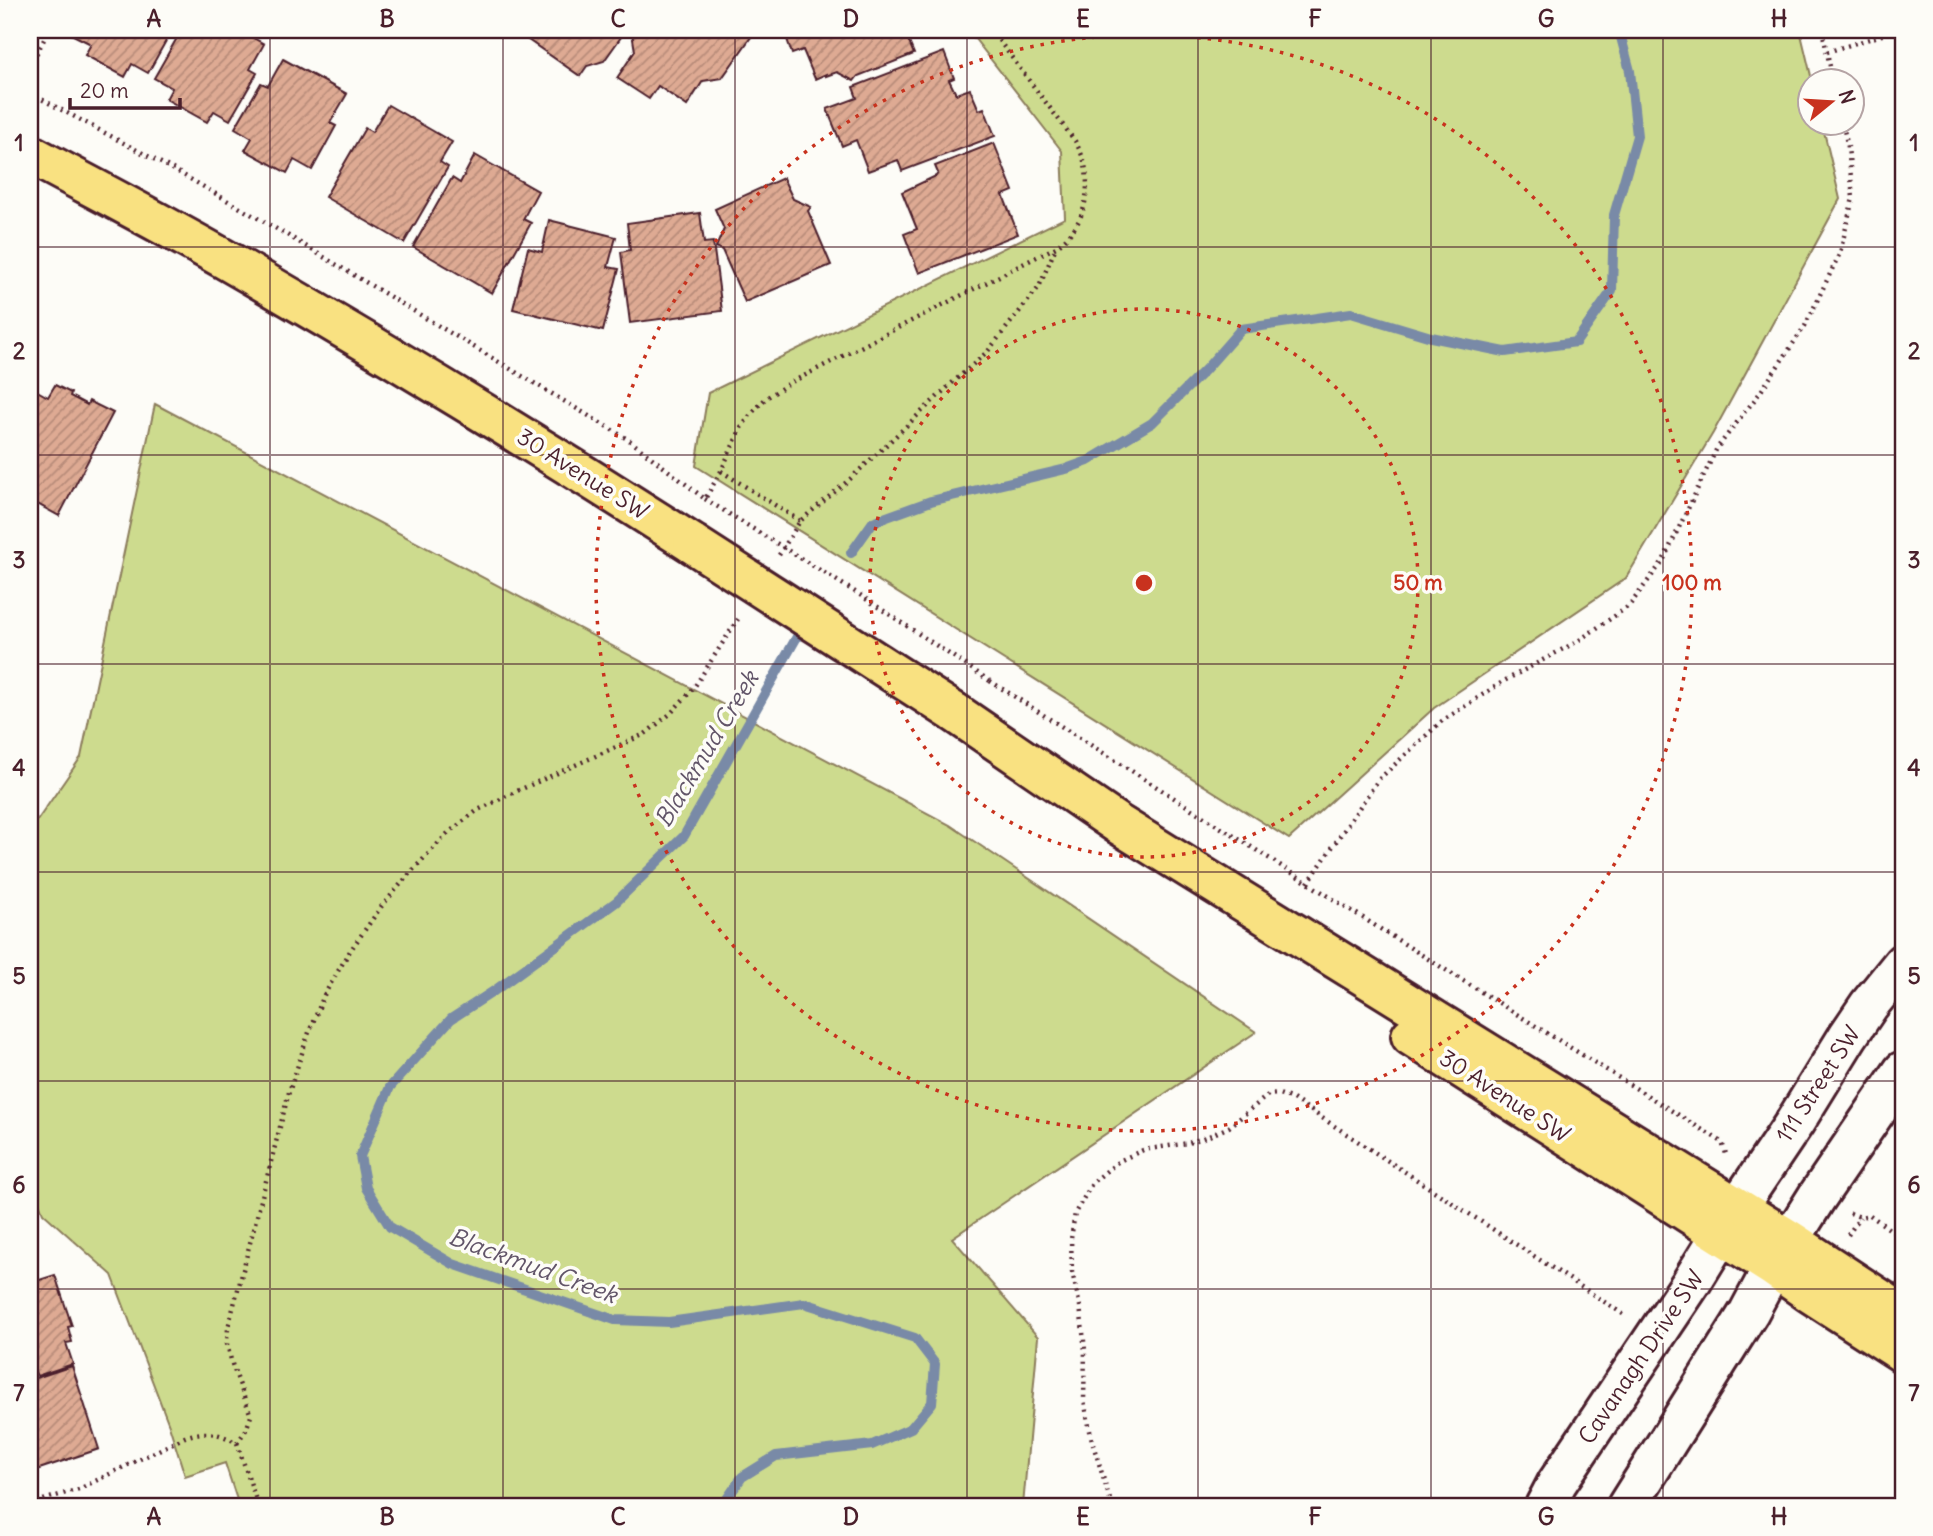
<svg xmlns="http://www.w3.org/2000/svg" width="1933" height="1536" viewBox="0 0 1933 1536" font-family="Delius,sans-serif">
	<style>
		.green { fill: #cddb8e; stroke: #8c7d5c; stroke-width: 2 }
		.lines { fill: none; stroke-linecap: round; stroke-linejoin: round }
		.stream { stroke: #798aa7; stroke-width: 10 }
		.building { fill: url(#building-hatch); stroke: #4a1f2b; stroke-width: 2 }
		.minor-casing { stroke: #4a1f2b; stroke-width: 44 }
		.major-casing { stroke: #4a1f2b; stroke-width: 44 }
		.path { stroke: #4a1f2b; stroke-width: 4.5; stroke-dasharray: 2 5; stroke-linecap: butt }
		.minor { stroke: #fdfcf7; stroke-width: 38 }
		.major { stroke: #f9e181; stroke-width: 38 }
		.major-bridge-casing { stroke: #4a1f2b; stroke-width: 44; stroke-linecap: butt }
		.path-bridge { stroke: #4a1f2b; stroke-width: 4.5; stroke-dasharray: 2 5; stroke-linecap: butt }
		.major-bridge { stroke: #f9e181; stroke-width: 38 }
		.grid { fill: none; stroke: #4a1f2b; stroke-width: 2; stroke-opacity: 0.55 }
		.ring { fill: none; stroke: #c8321e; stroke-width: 3.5; stroke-dasharray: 3.5 7 }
		.labels { text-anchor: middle; stroke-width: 7; stroke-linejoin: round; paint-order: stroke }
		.street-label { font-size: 23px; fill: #4a1f2b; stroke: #fdfcf7 }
		.water-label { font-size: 24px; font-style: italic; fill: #625569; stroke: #fdfcf7 }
		.centre { fill: #c8321e; stroke: #fdfcf7; stroke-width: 3.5 }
		.ring-label { font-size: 21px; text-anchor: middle; font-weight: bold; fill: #c8321e; stroke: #fdfcf7; stroke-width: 7; stroke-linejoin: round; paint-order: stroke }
		.neatline { fill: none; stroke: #4a1f2b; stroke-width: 2.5 }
		.grid-label { font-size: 23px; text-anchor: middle; font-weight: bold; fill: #4a1f2b }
	</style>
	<defs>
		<pattern id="building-hatch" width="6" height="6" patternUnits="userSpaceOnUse" patternTransform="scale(1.75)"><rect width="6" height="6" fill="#deaa93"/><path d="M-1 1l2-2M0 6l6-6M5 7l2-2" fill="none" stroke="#b68a78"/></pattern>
	</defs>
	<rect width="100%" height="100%" fill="#fdfcf7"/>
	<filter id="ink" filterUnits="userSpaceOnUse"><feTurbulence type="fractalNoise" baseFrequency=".0143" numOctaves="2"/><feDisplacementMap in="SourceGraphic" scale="14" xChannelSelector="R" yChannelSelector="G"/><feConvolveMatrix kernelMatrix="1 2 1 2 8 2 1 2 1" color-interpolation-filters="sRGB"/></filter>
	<g filter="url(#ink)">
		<g class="green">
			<path d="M968,30H1800L1812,80H1811V122L1822,123L1840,199L1713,433L1626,578L1434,708L1289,839L696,466L708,393L1065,218L1062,151Z"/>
			<path d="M155,404L950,825L1256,1032L952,1238L1038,1337L1023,1506H239L225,1463L185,1476L169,1425L112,1275L43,1213L30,1179V831L81,757Z"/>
		</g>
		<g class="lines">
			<g class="stream">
				<path d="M851,553L873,522L931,501L1066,469L1088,461L1152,423L1205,370L1241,329L1351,313L1431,337L1505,352L1576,342L1612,291L1614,215L1637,136L1630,71L1619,30"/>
				<path d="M722,1506L742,1477L776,1456L872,1445L911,1428L932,1403L935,1364L915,1338L804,1303L669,1322L615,1320L453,1264L390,1227L366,1188L360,1156L390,1087L451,1019L494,991L616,902L684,836L802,628"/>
			</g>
		</g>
		<g class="building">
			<path d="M73,30H172L148,73L132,64L125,77L85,55L91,44L71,34Z"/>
			<path d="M190,30H239L264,44L250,69L257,73L230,120L214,111L207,122L166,99L172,88L154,78L181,31L187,35Z"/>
			<path d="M525,30H626L604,61L587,66L580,76L521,35Z"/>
			<path d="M634,30H756L722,78L703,81L687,106L658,86L649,99L617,78L635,51L632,33Z"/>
			<path d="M784,30H904L914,54L858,76L854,81L837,72L826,76V74L815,79L803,50L792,54Z"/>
			<path d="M944,52L954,78L949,80L956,94L970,89L979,110L984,108L995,136L902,171L898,160L868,171L856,140L842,146L827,109L857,98L853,87Z"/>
			<path d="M283,59L347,94L330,123L336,126L312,170L294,160L287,173L245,150L252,138L235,128L261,83L268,86Z"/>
			<path d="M388,105L452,142L440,162L448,167L404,243L325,197L365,128L372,132Z"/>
			<path d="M994,143L1013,191L1003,195L1018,234L919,273L904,234L917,229L902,192L936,176L938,173L935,166Z"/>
			<path d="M475,155L538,191L523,219L531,223L492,293L413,247L452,178L460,183Z"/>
			<path d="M783,178L793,199L811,207L808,211L831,265L745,302L722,250L716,247L724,229L715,209Z"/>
			<path d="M700,213L704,243L713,242L722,311L630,323L621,252L630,250L627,223Z"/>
			<path d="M549,220L616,237L608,267L619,269L603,331L513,309L528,248L542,252Z"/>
			<path d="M55,385L71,393L70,396L87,405L89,401L113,413L59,516L30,500V387L48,397Z"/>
			<path d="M55,1275L72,1326L68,1327L72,1342L66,1343L73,1364L37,1376L35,1372L30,1374V1283Z"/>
			<path d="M72,1366L99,1449L30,1472V1380Z"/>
		</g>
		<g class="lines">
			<g class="minor-casing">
				<g id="minor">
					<path d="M1545,1506L1557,1483L1691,1283L1737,1208L1795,1122L1848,1036L1869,1005L1903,963"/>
					<path d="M1627,1506L1749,1312L1773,1267L1817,1197L1903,1071"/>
				</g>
			</g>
			<g class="major-casing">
				<g id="major">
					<path d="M30,154C95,189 161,223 226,260C384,351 540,446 693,544"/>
					<path d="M954,712L1118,824L1790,1240L1903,1314"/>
					<path d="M1411,1036L1773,1267L1810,1293L1903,1353"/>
				</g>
			</g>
			<g class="path">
				<path d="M1822,30L1833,80"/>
				<path d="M1827,52L1898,30"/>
				<path d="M30,66L49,30"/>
				<path d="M30,93L178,172L287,235L629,440L705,499L721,471L741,428L751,414L766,398L788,384L1056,247C1062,242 1068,237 1072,231C1087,213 1090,184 1084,161C1082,154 1078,147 1075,141L991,30"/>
				<path d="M721,471L800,521"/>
				<path d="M779,555L800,521L850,479L951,384L988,351L1039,287L1056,247"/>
				<path d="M990,681L1393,937L1722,1142L1726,1154"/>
				<path d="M1308,883L1378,780L1442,721L1504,681L1578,641L1629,606L1663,561L1717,448L1759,394L1805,326L1840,253L1853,198L1848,147L1842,122"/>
				<path d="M1850,1213L1860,1217L1870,1215L1903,1239"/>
				<path d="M1848,1235L1860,1217"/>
				<path d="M237,1443L258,1506"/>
				<path d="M30,1504L79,1489L185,1437C205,1430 218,1432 237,1443L246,1430L251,1416L232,1364L227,1344L228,1328L289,1092L308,1035L324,995L350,951L381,907L411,872L448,833L478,810L517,791L645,734L670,714L693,689L738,619"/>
				<path d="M1112,1506L1092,1441L1084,1400L1085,1350L1080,1306L1072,1272L1071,1239L1075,1213L1093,1182L1119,1161L1143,1150L1188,1143L1209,1136L1229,1127L1268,1095L1279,1094L1293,1099L1626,1316"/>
			</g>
			<use href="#minor" class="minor"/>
			<use href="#major" class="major"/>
			<g class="major-bridge-casing">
				<path id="major-bridge" d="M693,544L954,712"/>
			</g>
			<path class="path-bridge" d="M705,499L860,595L990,681"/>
			<use href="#major-bridge" class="major-bridge"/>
		</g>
	</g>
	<path class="grid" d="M270,30V1506M503,30V1506M735,30V1506M967,30V1506M1198,30V1506M1431,30V1506M1663,30V1506M30,247H1903M30,455H1903M30,664H1903M30,872H1903M30,1081H1903M30,1289H1903"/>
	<g class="ring">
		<circle cx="1144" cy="583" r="274"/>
		<circle cx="1144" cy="583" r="548"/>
	</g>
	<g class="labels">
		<g class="street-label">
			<text transform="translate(583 474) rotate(32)" y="8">30 Avenue SW</text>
			<text transform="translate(1818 1084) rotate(-57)" y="8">111 Street SW</text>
			<text transform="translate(1505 1096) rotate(33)" y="8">30 Avenue SW</text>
			<text transform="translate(1641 1357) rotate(-56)" y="8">Cavanagh Drive SW</text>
		</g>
		<g class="water-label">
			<text transform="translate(707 749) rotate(-59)" y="8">Blackmud Creek</text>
			<text transform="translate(533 1266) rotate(20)" y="8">Blackmud Creek</text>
		</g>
	</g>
	<circle cx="1144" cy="583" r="10" class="centre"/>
	<g class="ring-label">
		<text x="1418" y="590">50 m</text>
		<text x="1692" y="590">100 m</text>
	</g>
	<rect width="1933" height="1536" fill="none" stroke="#fdfcf7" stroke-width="77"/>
	<g transform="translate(1831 102) rotate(72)"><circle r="33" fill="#fdfcf7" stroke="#b5a4a5" stroke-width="2"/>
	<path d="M0-5L12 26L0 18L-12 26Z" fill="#c8321e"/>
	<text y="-10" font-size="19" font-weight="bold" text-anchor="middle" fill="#4a1f2b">N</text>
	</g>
	<path d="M70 98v10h110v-10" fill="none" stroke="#4a1f2b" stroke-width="3.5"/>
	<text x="80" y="98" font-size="21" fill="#4a1f2b" stroke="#fdfcf7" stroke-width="5" paint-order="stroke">20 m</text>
	<rect x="38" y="38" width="1857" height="1460" class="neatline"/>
	<g class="grid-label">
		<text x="154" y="27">A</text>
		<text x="387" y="27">B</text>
		<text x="618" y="27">C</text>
		<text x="851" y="27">D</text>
		<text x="1083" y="27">E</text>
		<text x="1315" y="27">F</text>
		<text x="1546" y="27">G</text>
		<text x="1779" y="27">H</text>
		<text x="19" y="151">1</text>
		<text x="1914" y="151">1</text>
		<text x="19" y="359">2</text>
		<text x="1914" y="359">2</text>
		<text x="19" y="568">3</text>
		<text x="1914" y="568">3</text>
		<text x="19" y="776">4</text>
		<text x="1914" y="776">4</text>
		<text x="19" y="984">5</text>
		<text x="1914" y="984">5</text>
		<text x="19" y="1193">6</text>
		<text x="1914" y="1193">6</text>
		<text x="19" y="1401">7</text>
		<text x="1914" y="1401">7</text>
		<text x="154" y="1525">A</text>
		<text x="387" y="1525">B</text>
		<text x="618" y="1525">C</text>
		<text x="851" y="1525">D</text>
		<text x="1083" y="1525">E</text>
		<text x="1315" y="1525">F</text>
		<text x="1546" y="1525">G</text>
		<text x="1779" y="1525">H</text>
	</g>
</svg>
